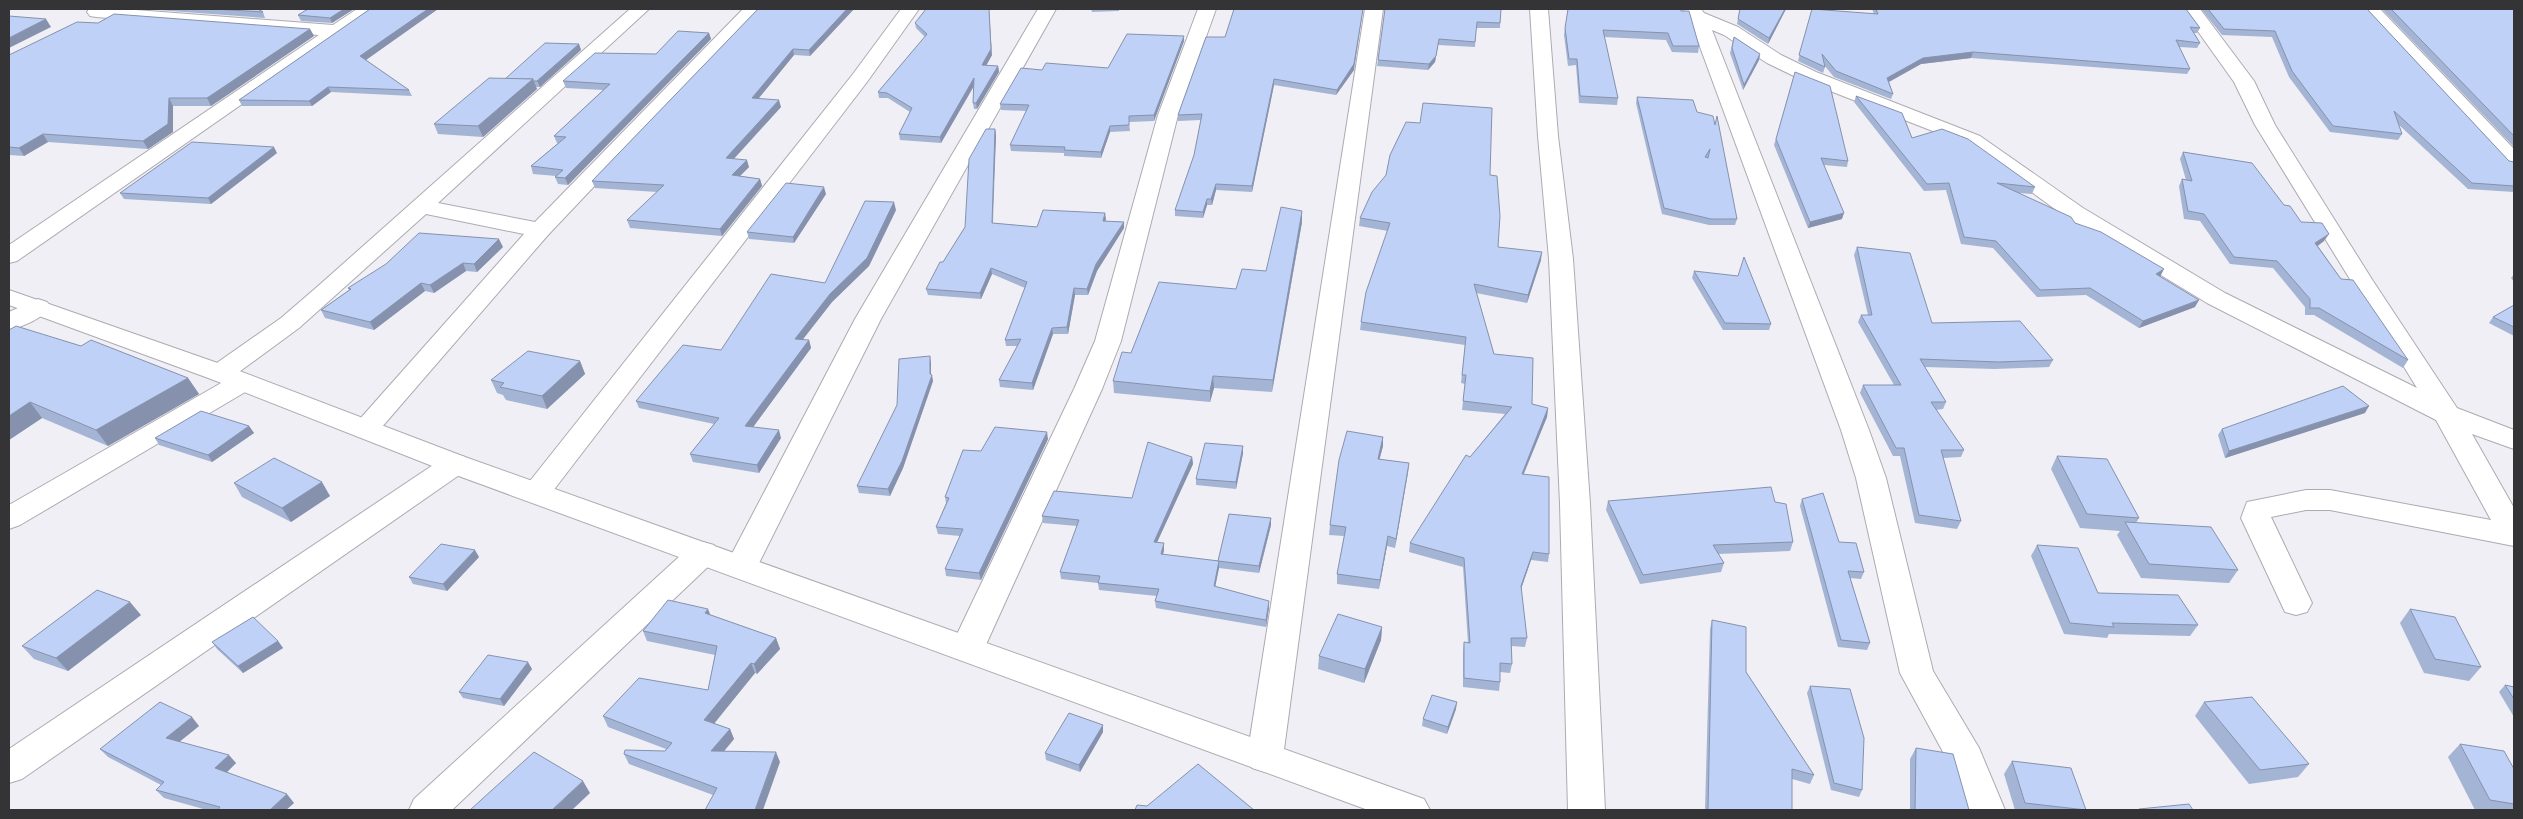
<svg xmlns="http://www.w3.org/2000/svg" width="2523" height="819" viewBox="0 0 2523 819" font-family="Jost,sans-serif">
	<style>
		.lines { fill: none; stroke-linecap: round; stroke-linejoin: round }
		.minor-casing { stroke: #adabb1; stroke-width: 2 }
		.tertiary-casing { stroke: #adabb1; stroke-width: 2 }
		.minor { fill: #fff; fill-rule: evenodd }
		.tertiary { fill: #fff; fill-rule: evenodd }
		.wall { fill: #a4b4d4 }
		.shaded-wall { fill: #8692ad }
		.building { fill: #bfd1f7; stroke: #8692ad; fill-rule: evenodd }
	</style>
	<rect width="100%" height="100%" fill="#f0eff5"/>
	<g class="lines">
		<g class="minor-casing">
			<g id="minor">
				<path d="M89,9H123L333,25L357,9H378L17,261L9,263V245L319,35L96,17L90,16L87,12Z"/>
				<path d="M630,9H649L438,203L535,222L743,9H762L548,235L375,435L365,438L355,435L351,429L524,234L426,214L299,328L232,377L243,374L252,376L256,382L252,388L20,525L9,529V505L228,379L220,381L211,379L207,373L211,367L281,318L317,287Z"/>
				<path d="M901,9H919L867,82L546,500L536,503L526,500L521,493L526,486L853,74Z"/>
				<path d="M1038,9H1056L881,319L757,567L752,575L741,578L730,575L725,567L855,319Z"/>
				<path d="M1198,9H1216L1178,115L1121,341L1102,389L984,649L979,658L967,662L955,658L950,649L1074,389L1095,341L1158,115Z"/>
				<path d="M1365,9H1383L1283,757L1278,768L1265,772L1252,768L1247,757Z"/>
				<path d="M1530,9H1548L1558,136L1573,259L1590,504L1605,810H1568L1560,504L1549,259L1538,136Z"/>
				<path d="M1683,9H1701L1704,13L1738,27L1781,55L1816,72L1980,136L2083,208L2225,293L2417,388L2255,125L2234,82L2182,9H2200L2254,81L2275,125L2373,281L2457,408L2514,430V449L2472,434L2514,508V546L2330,510H2306L2271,517L2312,603L2307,612L2296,615L2285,612L2241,518L2247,502L2306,490H2330L2491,520L2436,420L2207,303L2067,218L1966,144L1802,80L1767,63L1724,35L1712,30L1869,430L1886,478L1933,671L1979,748L2005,810H1968L1949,763L1900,673L1856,478L1841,430L1689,17Z"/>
				<path d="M2361,9H2380L2514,149V167L2506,166Z"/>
				<path d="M38,299L47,302L51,307C43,318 22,327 9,330V312Z"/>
				<path d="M455,454L465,457L469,464L465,471L22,779L9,783V749L445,457Z"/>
				<path d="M703,542L714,545L718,553L714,561L452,810H409L414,799L692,545Z"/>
			</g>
		</g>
		<g class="tertiary-casing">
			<path id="tertiary" d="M9,290L229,367L465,457L1424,799L1430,810H1368L445,471L211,379L9,305Z"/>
		</g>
		<use href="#minor" class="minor"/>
		<use href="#tertiary" class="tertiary"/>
	</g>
	<g class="wall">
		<path d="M144,9H258L263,12L265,18Z"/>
		<path d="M354,9L332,23L301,21L298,15Z"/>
		<path d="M370,9H438L366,60L409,90L412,96L331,92L312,106H242L239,100Z"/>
		<path d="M758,9H854L810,56L794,55L759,98L781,107L734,159L749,167L740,176L760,179L762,186L722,236L630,228L627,220L657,192L595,188L592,181Z"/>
		<path d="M1091,9H1119V11L1092,12Z"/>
		<path d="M1501,9L1500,28H1476L1475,47L1438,45L1435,62L1428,70L1377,66L1378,60Z"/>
		<path d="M1568,9L1681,11L1699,46L1698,53L1672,52L1666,40L1604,37L1618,98L1617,105L1579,103L1576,65L1568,66L1564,35Z"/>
		<path d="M1740,9H1786L1768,44L1737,24Z"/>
		<path d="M1812,9L1874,14L1872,9H2186L2200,28L2197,33H2194L2200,43L2197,48L2179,47L2190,69L2187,74L1971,58L1921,64L1889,82L1893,94L1891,99L1834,77L1824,65L1825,67L1823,73L1798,61Z"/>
		<path d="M2201,9H2367L2509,161L2514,162V192L2468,189L2398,124L2402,134L2398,140L2330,132L2289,77L2272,37L2222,35Z"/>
		<path d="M2382,9H2514V147Z"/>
		<path d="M98,23L310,29L314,36L211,106H173V132L148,149L48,142L24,156L9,155V55Z"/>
		<path d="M915,23L992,55L986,66H998L999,72L977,109H974L973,103L974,86L941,143L900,140L899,134L910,112L888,98H879L878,92L925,37L916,28Z"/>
		<path d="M709,33L711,39L568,185L558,184L555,177L556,176L533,174L531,166L558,143H557L554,136L603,90L566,88L563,81L656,54Z"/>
		<path d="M1206,37L1354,70L1336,95L1274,85L1252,192L1216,190L1212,205H1207L1203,218L1175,216V210L1194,155L1201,120L1178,121V115Z"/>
		<path d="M1734,37L1760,54L1759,60L1743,90L1730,53Z"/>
		<path d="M1184,41L1154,121L1129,122L1130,131L1110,132L1101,158L1064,156V153L1011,151L1010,145L1027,111L1001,110L1000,104L1042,70L1108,68Z"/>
		<path d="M579,44L581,50L540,87H536L537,89L483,137L438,134L434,124L505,79Z"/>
		<path d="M1795,72L1848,161L1847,167L1824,165L1842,219L1808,228L1774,145Z"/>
		<path d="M1856,96L1912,138L2035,187L2032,194L2019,193L2075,223L2160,277L2195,307L2139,328L2086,295L2037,297L1993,248L1961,244L1946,190L1924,191L1854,102Z"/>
		<path d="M1637,97L1697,112L1737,219L1735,225H1709L1662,214L1636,103Z"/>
		<path d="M995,129L996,135L993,223L1037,227L1106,219L1105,221L1124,222V228L1097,271L1088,295H1075L1068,334H1053L1033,390L1000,387L999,380L1018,346H1006L1005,340L1025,288L992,274L981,299L928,295L926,289L965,227Z"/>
		<path d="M2183,152L2284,205L2301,222L2324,241L2318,246L2341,279L2408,360L2403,368L2314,315H2305V307L2273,268L2230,264L2200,221L2184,219L2179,186L2182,179L2186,180L2180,159Z"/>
		<path d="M277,153L211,204L124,199L120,193Z"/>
		<path d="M1490,175L1498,247L1541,260L1527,303L1476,293L1494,354L1532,404L1548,408L1547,417L1524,474L1549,554L1548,562L1531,560L1521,589L1527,638L1525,647L1511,646L1512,664L1510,673L1500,672V682L1499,691L1463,687V651L1464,642L1468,643L1463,567L1409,552L1410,543L1470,457L1505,414L1462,410L1465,384L1461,383L1465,345L1360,330L1361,322L1388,231L1359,226L1360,218Z"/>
		<path d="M826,194L794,243L749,239L747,232Z"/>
		<path d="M896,210L869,266L832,302L802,340H809L811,348L753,427L781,438L759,473L693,462L690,454L714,424L639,408L636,401L721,350L825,283Z"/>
		<path d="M1302,222L1272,392L1214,388L1210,402L1114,393L1113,381L1131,353L1266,271Z"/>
		<path d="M503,247L477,272L466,271L434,293L425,291L374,330L325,318L321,310L349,290L348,288Z"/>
		<path d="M1857,247L1932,323L2053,360L2049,367L1995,369L1925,367L1946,402L1943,409L1936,410L1964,450L1961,457L1943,458L1961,521L1957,529L1915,523L1900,456H1893L1860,393L1863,385H1894L1858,322L1861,315H1868L1854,255Z"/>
		<path d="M1694,271L1771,324L1769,330H1723L1692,278Z"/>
		<path d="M2514,274V282L2511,278Z"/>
		<path d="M2514,305V336L2489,323L2493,317Z"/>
		<path d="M9,330L81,346L188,378L199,394L108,446L42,418L9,440Z"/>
		<path d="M580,361L585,374L547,409L506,400L503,395L497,393L491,380Z"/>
		<path d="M931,363V374L933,381L903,468L890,496L859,493L857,486Z"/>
		<path d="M2365,413L2225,458L2218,435L2222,429Z"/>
		<path d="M249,426L254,433L212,462L159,445L155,438Z"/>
		<path d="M1383,437V446L1379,460L1409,463L1395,548L1387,546L1379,589L1337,584V574L1344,536L1329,535L1330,525Z"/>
		<path d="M1048,439L981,580L946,576L945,569L960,536L938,534L936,527L946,503L945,497L981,451Z"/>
		<path d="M1243,446V453L1236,489L1196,485V479Z"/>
		<path d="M2057,456L2139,518L2136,523L2238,570L2229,583L2141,578L2117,535L2120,531L2080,528L2051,469Z"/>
		<path d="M1192,457L1193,464L1157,542L1164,550L1163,555L1218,561L1229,514L1271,518V525L1259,573L1219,568L1215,586L1269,608L1266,627L1156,608L1155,601L1157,596L1099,590L1098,583L1061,579L1060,572L1077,526L1043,523L1042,516L1132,498Z"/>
		<path d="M234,483L330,496L291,522L242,497Z"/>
		<path d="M1802,499L1864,572L1861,579L1850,578L1870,643L1867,650L1838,647L1800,506Z"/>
		<path d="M1608,501L1775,502L1793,542L1790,551L1718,554L1724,563L1721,572L1640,584L1606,510Z"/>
		<path d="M2037,545L2098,593L2198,625L2190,636L2109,634L2107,638L2064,634L2031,556Z"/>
		<path d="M479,557L447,591L413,584L409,577Z"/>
		<path d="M2410,609L2481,667L2469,681L2424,673L2400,623Z"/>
		<path d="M141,615L68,671L34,659L22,646Z"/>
		<path d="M711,615L776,638L780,649L757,674L755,673L714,723L730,729L734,739L724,751L780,762L713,795L629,764L624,754L665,751L666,749L608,727L603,716L708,690L715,655L647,641L643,631Z"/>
		<path d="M1712,620L1814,775L1810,784L1792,779V810H1705L1710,629Z"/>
		<path d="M1382,627L1381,640L1364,683L1318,669L1319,656Z"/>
		<path d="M278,641L283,648L243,673L217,649L212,642Z"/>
		<path d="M532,669L504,706L463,698L459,692Z"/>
		<path d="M2505,685L2514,687V717L2499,692Z"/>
		<path d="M1810,686L1862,790L1859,797L1831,790L1807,693Z"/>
		<path d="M2204,702L2309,764L2298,777L2249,784L2195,716Z"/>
		<path d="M1456,709L1447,734L1422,726L1423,719Z"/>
		<path d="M199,726L179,742L236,763L227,772L294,803L286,810H207L164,798L156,790L161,785L108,757L100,749Z"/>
		<path d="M1103,732L1080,772L1046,760L1045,753Z"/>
		<path d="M2460,744L2514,769V810H2475L2448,757Z"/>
		<path d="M1916,748L1969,810H1910V759Z"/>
		<path d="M2012,761L2086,810H2015L2004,774Z"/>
	</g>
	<g class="shaded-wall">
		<path d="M344,9H354L332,23L330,18Z"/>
		<path d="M428,9H438L363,62L360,56Z"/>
		<path d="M847,9H854L810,56L809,50Z"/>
		<path d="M989,9L992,55L983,71L982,65Z"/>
		<path d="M1363,9L1354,70L1336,95L1337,90Z"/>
		<path d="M1785,9H1786L1768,44L1769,38Z"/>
		<path d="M46,19L51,27L9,48V38Z"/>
		<path d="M310,29L314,36L211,106L207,98Z"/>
		<path d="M709,33L711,39L568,185L565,178Z"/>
		<path d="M1184,36V41L1154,121V115Z"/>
		<path d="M1439,39L1435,62L1428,70L1429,64Z"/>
		<path d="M579,44L581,50L540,87L537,81Z"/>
		<path d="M793,49L794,55L754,104L752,98Z"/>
		<path d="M1973,52L1971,58L1921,64L1885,84L1887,78L1923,58Z"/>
		<path d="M1760,54L1759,60L1743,90L1744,85Z"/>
		<path d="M998,66L999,72L977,109L976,103Z"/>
		<path d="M974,78L975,84L941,143L940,137Z"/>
		<path d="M533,79L537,89L483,137L478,126Z"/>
		<path d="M1274,79V85L1252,192V186Z"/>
		<path d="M328,87L331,92L312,106L309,101Z"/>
		<path d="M169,98L173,106V132L148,149L143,141Z"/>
		<path d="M779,100L781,107L728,165L726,158Z"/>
		<path d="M1110,126V132L1101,158V152Z"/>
		<path d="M995,129L996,135L992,229V223Z"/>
		<path d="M43,134L48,142L24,156L19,148Z"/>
		<path d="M274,147L277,153L211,204L208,198Z"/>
		<path d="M747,160L749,167L734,182L732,175Z"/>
		<path d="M760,179L762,186L722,236L720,229Z"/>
		<path d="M1216,184V190L1212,205L1211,199Z"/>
		<path d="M824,187L826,194L794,243L793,237Z"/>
		<path d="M1207,199V205L1203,218V212Z"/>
		<path d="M894,202L896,210L869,266L832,302L797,347L795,339Z"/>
		<path d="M1302,211V222L1272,392L1273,380Z"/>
		<path d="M1105,213L1106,219L1103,228V221Z"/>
		<path d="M1844,213L1842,219L1808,228L1810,222Z"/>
		<path d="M1124,222V228L1097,271L1088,295L1087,289L1096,264Z"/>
		<path d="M2329,234L2324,241L2311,250L2315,243Z"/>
		<path d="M499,239L503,247L477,272L474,264Z"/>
		<path d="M1542,252L1541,260L1527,303L1528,295Z"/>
		<path d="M463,263L466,271L434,293L430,285Z"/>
		<path d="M991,268L992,274L981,299L980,293Z"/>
		<path d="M2164,269L2160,277L2156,274Z"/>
		<path d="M421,283L425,291L374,330L370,322Z"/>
		<path d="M1074,288L1075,295L1068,334L1067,327Z"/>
		<path d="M2199,300L2195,307L2139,328L2143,321Z"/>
		<path d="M1052,328L1053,334L1033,390L1032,383Z"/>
		<path d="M809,340L811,348L748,434L745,426Z"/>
		<path d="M930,356L931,363V377L932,375L933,381L903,468L890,496L888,489L930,374Z"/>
		<path d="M580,361L585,374L547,409L542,396Z"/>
		<path d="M1213,376L1214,388L1210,402V391Z"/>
		<path d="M188,378L199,394L108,446L96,430Z"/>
		<path d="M30,402L42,418L9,440V416Z"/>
		<path d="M2369,406L2365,413L2225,458L2229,451Z"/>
		<path d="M1548,408L1547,417L1520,482L1522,474Z"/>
		<path d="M249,426L254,433L212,462L208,455Z"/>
		<path d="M779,430L781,438L759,473L757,465Z"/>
		<path d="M1047,432L1048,439L981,580L979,573Z"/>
		<path d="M1383,437V446L1377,469L1378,459Z"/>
		<path d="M1243,446V453L1236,489V482Z"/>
		<path d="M1192,457L1193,464L1154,549V542Z"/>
		<path d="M1409,463L1408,473L1395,548L1396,539Z"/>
		<path d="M322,482L330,496L291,522L282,508Z"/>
		<path d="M1271,518V525L1259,573V566Z"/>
		<path d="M1388,536L1387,546L1379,589L1380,580Z"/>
		<path d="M1164,543V550L1161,561V554Z"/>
		<path d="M475,550L479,557L447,591L443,584Z"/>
		<path d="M1533,552L1531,560L1519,595L1521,586Z"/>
		<path d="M1219,561V568L1214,593V586Z"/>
		<path d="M1269,601V608L1266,627V620Z"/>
		<path d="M130,602L141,615L68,671L56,658Z"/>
		<path d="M708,609L712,619L705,613Z"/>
		<path d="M1382,627L1381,640L1364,683L1365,669Z"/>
		<path d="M776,638L780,649L757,674L754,664Z"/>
		<path d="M278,641L283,648L243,673L238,666Z"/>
		<path d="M528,662L532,669L504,706L500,699Z"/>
		<path d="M751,663L755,673L709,730L704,720Z"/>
		<path d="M1457,702L1456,709L1447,734L1448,727Z"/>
		<path d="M192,717L199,726L173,747L166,738Z"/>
		<path d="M1103,725V732L1080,772L1079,765Z"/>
		<path d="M730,729L734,739L716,761L711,751Z"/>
		<path d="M776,752L780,762L763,810H755Z"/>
		<path d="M229,755L236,763L222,777L215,768Z"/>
		<path d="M583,781L590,793L572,810H552Z"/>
		<path d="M287,794L294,803L286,810H270Z"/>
	</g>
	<g class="building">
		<path d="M214,9H258L263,12Z"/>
		<path d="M308,9H344L330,18L298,15Z"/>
		<path d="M370,9H428L360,56L409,90L328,87L309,101L239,100Z"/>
		<path d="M758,9H847L809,50L793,49L752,98L779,100L726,158L747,160L732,175L760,179L720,229L627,220L664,185L592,181Z"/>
		<path d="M926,9H989L991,49L982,65L998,66L976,103H973L974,78L940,137L899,134L912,108L887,93L878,92L927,34L915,23Z"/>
		<path d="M1234,9H1363L1354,64L1337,90L1274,79L1252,186L1216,184L1211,199H1207L1203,212L1175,210L1194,155L1202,114L1178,115L1206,37H1225Z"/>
		<path d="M1385,9H1501L1500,23L1477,22L1475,42L1439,39L1436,56L1429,64L1378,60Z"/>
		<path d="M1568,9H1680L1681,11H1689L1699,46H1673L1668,33L1603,30L1618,98L1580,96L1577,59H1569L1565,28Z"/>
		<path d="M1740,9H1785L1769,38L1738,19Z"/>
		<path d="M1812,9L1878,14L1876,9H2186L2200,28L2190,27L2200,43L2176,40L2190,69L1973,52L1923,58L1887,78L1893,94L1836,71L1822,54L1825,67L1799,55Z"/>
		<path d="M2208,9H2367L2509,161L2514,162V186L2472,183L2394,111L2402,134L2333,126L2292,71L2275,31L2224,29Z"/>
		<path d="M2391,9H2514V136Z"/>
		<path d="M114,14L310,29L207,98H169L168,124L143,141L43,134L19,148L9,147V55L77,22L98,23Z"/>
		<path d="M9,16L46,19L9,38Z"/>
		<path d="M678,31L709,33L565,178L555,177L563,170L531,166L566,137L554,136L610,84L563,81L595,53L656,54Z"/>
		<path d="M1127,34L1184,36L1154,115L1129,116V125L1110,126L1101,152L1064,150L1065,147L1010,145L1029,105L1000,104L1021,68L1042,70L1046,63L1108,68Z"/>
		<path d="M1734,37L1760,54L1744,85L1732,48Z"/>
		<path d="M545,43L579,44L537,81H533V79H505Z"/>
		<path d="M1795,72L1830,86L1848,161L1821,158L1844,213L1810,222L1776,139Z"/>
		<path d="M489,78L533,79L478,126L434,124Z"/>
		<path d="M1856,96L1902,113L1912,138L1942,129L1968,139L2035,187L1997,183L2071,217L2075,223L2101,232L2164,269L2156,274L2199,300L2143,321L2090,288L2040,290L1996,241L1964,237L1949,183L1927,184Z"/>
		<path d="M1637,97L1693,100L1697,112L1713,116L1715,125L1717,116L1737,219H1711L1664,208ZM1710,149L1708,158L1705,157Z"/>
		<path d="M1423,103L1492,108L1490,175L1497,176L1500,216L1498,247L1542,252L1528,295L1474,284L1494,354L1533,358L1532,404L1548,408L1522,474L1549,477V554L1533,552L1521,586L1527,638H1511L1512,664L1500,663V682L1464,678V642L1470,643L1464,558L1410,543L1466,455L1470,457L1512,407L1463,401L1466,375H1462L1466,337L1361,322L1366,292L1390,223L1360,218L1372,192L1386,175L1390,155L1406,122L1420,123Z"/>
		<path d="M986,129H995L992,223L1037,227L1043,210L1105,213L1103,221L1124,222L1096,264L1087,289L1074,288L1067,327L1052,328L1032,383L999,380L1021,339L1005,340L1027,282L991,268L980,293L926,289L940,262H943L965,227L969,159Z"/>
		<path d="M192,142L274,147L208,198L120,193Z"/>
		<path d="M2183,152L2252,163L2284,205L2290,206L2301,222L2322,223L2329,234L2315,243L2341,279L2353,280L2408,360L2319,308H2310V299L2277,261L2234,257L2204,214L2188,211L2182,179L2192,181Z"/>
		<path d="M786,183L824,187L793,237L747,232Z"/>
		<path d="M865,201L894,202L867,258L830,294L795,339L809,340L745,426L779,430L757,465L690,454L719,418L636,401L683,345L721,350L771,274L825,283Z"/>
		<path d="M1281,207L1302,211L1273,380L1213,376L1210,391L1113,381L1122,352L1131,353L1159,282L1236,289L1242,269L1266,271Z"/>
		<path d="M419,233L499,239L474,264L463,263L430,285L421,283L370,322L321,310L351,289L348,288L386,264Z"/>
		<path d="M1857,247L1910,253L1932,323L2020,321L2053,360L1998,362L1920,359L1946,402H1931L1964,450H1941L1961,521L1919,515L1904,448H1896L1863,385H1901L1861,315H1872Z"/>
		<path d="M1744,257L1771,324L1725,323L1694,271L1738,276Z"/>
		<path d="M2514,305V327L2493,317Z"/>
		<path d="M16,326L81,346L91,340L188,378L96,430L30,402L9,416V330Z"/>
		<path d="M528,351L580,361L542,396L500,387L504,383L491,380Z"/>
		<path d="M930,356V374L932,375L902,461L888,489L857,486L897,405L899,359Z"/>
		<path d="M2343,386L2369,406L2229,451L2222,429Z"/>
		<path d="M201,411L249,426L208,455L155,438Z"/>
		<path d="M995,427L1047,432L979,573L945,569L963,529L936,527L949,498L945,497L963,450L981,451Z"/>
		<path d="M1347,431L1383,437L1378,459L1409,463L1396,539L1388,536L1380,580L1337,574L1346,527L1330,525L1339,460Z"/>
		<path d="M1148,442L1192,457L1154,542L1164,543L1161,554L1219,561L1214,586L1269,601L1266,620L1155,601L1159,589L1098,583L1100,576L1060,572L1079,520L1042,516L1054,491L1132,498Z"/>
		<path d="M1205,443L1243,446L1236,482L1196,479Z"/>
		<path d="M2057,456L2107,459L2139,518L2087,514Z"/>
		<path d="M274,458L322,482L282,508L234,483Z"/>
		<path d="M1771,487L1775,502L1786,504L1793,542L1713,545L1724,563L1643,575L1608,501Z"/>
		<path d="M1823,493L1839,542L1856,543L1864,572L1848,571L1870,643L1841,640L1802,499Z"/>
		<path d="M1229,514L1271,518L1259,566L1218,561Z"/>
		<path d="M2125,522L2211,527L2238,570L2149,564Z"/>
		<path d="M441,544L475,550L443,584L409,577Z"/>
		<path d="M2037,545L2078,548L2098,593L2178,595L2198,625L2112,623L2114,627L2070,623Z"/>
		<path d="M97,590L130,602L56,658L22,646Z"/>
		<path d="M668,600L708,609L705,613L776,638L754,664L751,663L704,720L730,729L711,751L776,752L755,810H705L717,788L624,754L625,750L665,751L672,743L603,716L639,678L708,690L717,646L643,631Z"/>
		<path d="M2410,609L2455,617L2481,667L2435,659Z"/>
		<path d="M1338,614L1382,627L1365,669L1319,656Z"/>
		<path d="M253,617L278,641L238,666L212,642Z"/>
		<path d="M1712,620L1746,627V672L1814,775L1792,769V810H1708Z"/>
		<path d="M488,655L528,662L500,699L459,692Z"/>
		<path d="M2505,685L2514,687V699Z"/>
		<path d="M1810,686L1850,689L1864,738L1862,790L1834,783Z"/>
		<path d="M1432,695L1457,702L1448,727L1423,719Z"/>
		<path d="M2252,697L2309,764L2260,770L2204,702Z"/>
		<path d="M160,702L192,717L166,738L229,755L215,768L287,794L270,810H218L220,807L156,790L164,782L100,749Z"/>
		<path d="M1069,713L1103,725L1079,765L1045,753Z"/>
		<path d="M2460,744L2504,751L2514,769V804L2490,800Z"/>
		<path d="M1916,748L1953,754L1969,810H1915Z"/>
		<path d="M534,752L583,781L552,810H470Z"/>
		<path d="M2012,761L2071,768L2086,810L2025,803Z"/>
		<path d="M1198,764L1254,810H1135L1137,805L1147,806Z"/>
		<path d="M2189,804L2193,810H2140L2139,809Z"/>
	</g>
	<rect width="2523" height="819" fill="none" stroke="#343336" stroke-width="20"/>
</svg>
